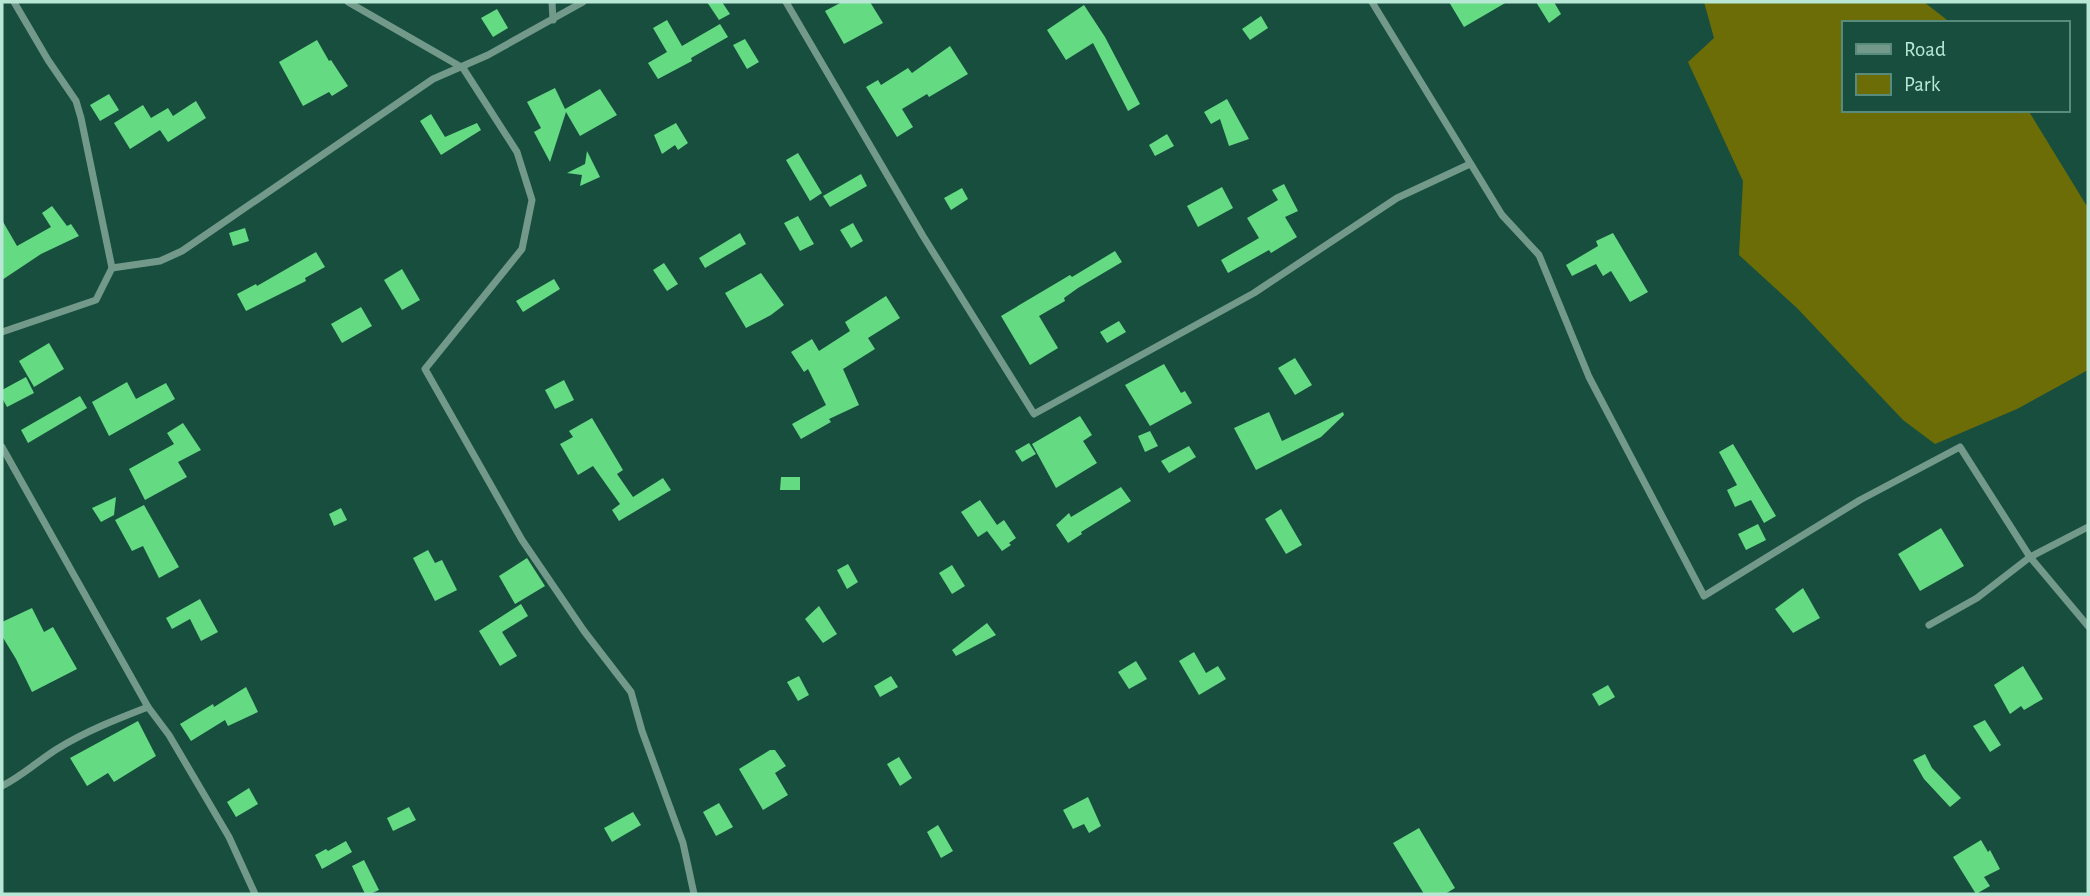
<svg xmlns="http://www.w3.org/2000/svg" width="2090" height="896" viewBox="0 0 2090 896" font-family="'Alegreya Sans',sans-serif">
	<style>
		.green { fill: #6c6d06 }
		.building { fill: #64db83 }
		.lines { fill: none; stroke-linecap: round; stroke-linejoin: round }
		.minor { stroke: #72998a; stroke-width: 7 }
	</style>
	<rect width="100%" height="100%" fill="#174e3e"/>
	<path class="green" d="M1704,2H1924L1951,23H1843V110H2028L2088,208V370L2017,409L1935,444L1903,420L1797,308L1739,255L1743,181L1688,62L1714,38Z"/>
	<g class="building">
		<path d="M707,2H722L730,14L719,20Z"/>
		<path d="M842,2H870L883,23L844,44L825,11Z"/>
		<path d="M1449,2H1507L1464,27Z"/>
		<path d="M1536,2H1554L1561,14L1549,23Z"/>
		<path d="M1084,5L1105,37L1140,104L1128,111L1093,43L1066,60L1047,30Z"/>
		<path d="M497,9L508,28L493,37L481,18Z"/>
		<path d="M1261,16L1268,28L1250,40L1242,29Z"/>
		<path d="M667,20L682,46L720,24L728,37L691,58L692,61L658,79L648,63L667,52L653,28Z"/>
		<path d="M745,39L759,62L747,69L733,45Z"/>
		<path d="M317,40L329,61L331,60L348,86L332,96L329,92L303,106L279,62Z"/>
		<path d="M950,46L968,74L929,97L927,94L902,109L913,127L897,137L866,87L878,80L881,85L908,68L912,73Z"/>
		<path d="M555,88L565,109L600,89L617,115L580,136L566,112L550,162L534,132L541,128L527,102Z"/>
		<path d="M109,94L119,110L100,121L90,105Z"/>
		<path d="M1227,99L1249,139L1229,146L1220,119L1211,124L1204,112Z"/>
		<path d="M196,101L206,118L168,142L160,130L130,149L114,123L143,105L151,118L168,108L173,116Z"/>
		<path d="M431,114L445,137L477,123L481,130L441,155L420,121Z"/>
		<path d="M676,123L688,143L678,150L675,145L662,154L654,135Z"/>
		<path d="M1167,134L1174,146L1155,156L1149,145Z"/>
		<path d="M587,151L600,177L580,186L582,175L567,173L585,164Z"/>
		<path d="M798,153L822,193L810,201L786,160Z"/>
		<path d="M861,174L867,186L830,207L823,196Z"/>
		<path d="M1284,184L1298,211L1285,217L1297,237L1271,253L1269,250L1228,273L1221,260L1259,238L1247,218L1278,200L1272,190Z"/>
		<path d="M1222,187L1233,208L1198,227L1187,206Z"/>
		<path d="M962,188L968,199L951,210L944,198Z"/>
		<path d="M52,206L67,226L71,224L79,236L41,254L2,280V220L17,246L51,227L42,213Z"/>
		<path d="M798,216L814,244L800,251L784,223Z"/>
		<path d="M853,223L863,241L851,248L840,230Z"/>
		<path d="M245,228L249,241L233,246L229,233Z"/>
		<path d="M740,233L746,244L705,268L699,258Z"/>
		<path d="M1613,233L1648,292L1630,302L1611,271L1603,276L1596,264L1572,276L1566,265L1598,246L1596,241Z"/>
		<path d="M1115,251L1122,262L1078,288L1064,298L1065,301L1039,316L1058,348L1030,365L1001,316L1070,275L1072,277Z"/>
		<path d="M316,252L325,267L305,278L306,281L246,311L237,294L256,284L257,286Z"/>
		<path d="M664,263L678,284L667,291L653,270Z"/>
		<path d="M402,269L420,300L402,310L384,280Z"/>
		<path d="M761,273L784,305L771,315L746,328L725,293Z"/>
		<path d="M554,279L560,289L523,312L516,301Z"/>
		<path d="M886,296L900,318L868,338L875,349L843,369L859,405L829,419L831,422L801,439L792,424L826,405L808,369L804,372L791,352L812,339L819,351L850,331L845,322Z"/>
		<path d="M361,307L372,326L342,343L331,324Z"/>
		<path d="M1119,321L1126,332L1107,343L1100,332Z"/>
		<path d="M49,343L64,369L34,387L19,361Z"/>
		<path d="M1295,358L1312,385L1295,395L1278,368Z"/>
		<path d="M1164,364L1181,393L1185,391L1192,403L1150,426L1125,385Z"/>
		<path d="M26,377L34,393L7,407L2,398V390Z"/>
		<path d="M564,380L574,400L555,409L545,390Z"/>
		<path d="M127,382L136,399L166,383L175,399L109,436L92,402Z"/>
		<path d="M80,396L87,408L28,443L21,430Z"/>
		<path d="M1269,412L1282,441L1343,412L1344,415L1321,437L1256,470L1234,428Z"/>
		<path d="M1080,416L1092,435L1083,441L1097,463L1056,488L1032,444Z"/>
		<path d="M592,418L623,470L617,474L633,497L663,478L671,490L619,521L612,510L620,504L593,466L578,475L560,444L573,437L569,431Z"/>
		<path d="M183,423L201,450L178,462L187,477L145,500L129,469L174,444L167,433Z"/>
		<path d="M1150,431L1158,446L1145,452L1138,436Z"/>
		<path d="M1029,443L1036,454L1022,462L1015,451Z"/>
		<path d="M1733,444L1776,516L1764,523L1751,500L1735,507L1727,490L1737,485L1719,452Z"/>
		<path d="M1189,446L1196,457L1169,473L1161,461Z"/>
		<path d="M781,477H800V490H780Z"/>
		<path d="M1121,487L1131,501L1081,532L1082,534L1068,543L1056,525L1069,513L1071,517Z"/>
		<path d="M116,497L114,515L101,522L92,508Z"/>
		<path d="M980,500L997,525L1004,520L1016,538L1009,543L1011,545L1002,551L987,531L978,537L961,512Z"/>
		<path d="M144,505L179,567L159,578L143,546L132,551L115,520Z"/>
		<path d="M341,508L347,520L334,526L329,514Z"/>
		<path d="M1281,509L1302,545L1286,554L1265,519Z"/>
		<path d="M1758,524L1766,540L1746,550L1738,534Z"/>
		<path d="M1941,528L1964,566L1920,591L1898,554Z"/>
		<path d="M428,550L435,563L442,560L457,590L435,601L413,558Z"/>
		<path d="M527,558L545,586L515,604L499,576Z"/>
		<path d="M848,564L858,582L847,589L837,570Z"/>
		<path d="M952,565L965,586L952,594L939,573Z"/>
		<path d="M1803,588L1820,618L1793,633L1775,609Z"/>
		<path d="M200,599L218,632L201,641L190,619L172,629L166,618Z"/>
		<path d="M521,604L528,616L502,632L517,656L500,666L479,631Z"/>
		<path d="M819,606L837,634L823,643L805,619Z"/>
		<path d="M32,608L44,632L53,627L77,669L32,692L16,659L2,636V622Z"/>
		<path d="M987,623L996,635L956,656L952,650Z"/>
		<path d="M1194,652L1206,673L1218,666L1226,679L1199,695L1179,661Z"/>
		<path d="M1136,661L1147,679L1129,689L1118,672Z"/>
		<path d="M2023,666L2043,699L2024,710L2021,706L2010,714L1994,685Z"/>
		<path d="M799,676L809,695L798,701L787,682Z"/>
		<path d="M891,676L898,687L880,697L874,686Z"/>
		<path d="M1608,685L1615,697L1599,706L1592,694Z"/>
		<path d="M246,687L258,712L228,726L225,720L191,741L180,724L213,704L214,707Z"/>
		<path d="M1985,720L2001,745L1990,752L1973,726Z"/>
		<path d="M138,721L156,756L114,782L108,773L87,786L70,758Z"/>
		<path d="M770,750H775L786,766L775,773L788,795L763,810L739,769Z"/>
		<path d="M1925,754L1932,768L1961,798L1950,807L1924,779L1913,760Z"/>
		<path d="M899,757L912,778L900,786L887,764Z"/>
		<path d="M249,788L258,804L236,817L227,802Z"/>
		<path d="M1088,797L1101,826L1089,833L1084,824L1073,829L1063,810Z"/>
		<path d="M719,803L733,827L716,836L703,812Z"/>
		<path d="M409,807L416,820L393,831L387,818Z"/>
		<path d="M633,812L641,825L612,842L604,828Z"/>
		<path d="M938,825L953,851L941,858L927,832Z"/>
		<path d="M1419,828L1455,888L1445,894H1424L1393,843Z"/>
		<path d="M1981,840L1988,852L1990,850L2000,869L1984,877L1990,886L1976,894L1953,857Z"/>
		<path d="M346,841L352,852L322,869L315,855L326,849L328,851Z"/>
		<path d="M364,860L379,890L370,894H365L352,866Z"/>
	</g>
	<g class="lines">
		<g class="minor">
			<path d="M348,2L463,68L517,152L532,200L522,249L425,369L522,540L584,631L631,692L642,731L683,843L694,894"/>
			<path d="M552,2L553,20"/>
			<path d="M786,2L923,236L1034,414L1254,293L1397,198L1470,164"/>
			<path d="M1372,2L1502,215L1539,255L1589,377L1704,596L1860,500L1960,447L2030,557L2088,626"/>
			<path d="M112,268L160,261L182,251L433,79L488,55L583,2"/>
			<path d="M2,332L96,300L112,268L81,118L76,101L48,60L14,2"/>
			<path d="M2,447L148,707L169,735L229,837L255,894"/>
			<path d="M1929,625L1977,598L2030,557L2088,527"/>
			<path d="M2,786C22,776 38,761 57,749C86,731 117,719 148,707"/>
		</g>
	</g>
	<rect width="2090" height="896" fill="none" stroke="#b9e7d6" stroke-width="7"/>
	<rect x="1842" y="21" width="228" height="91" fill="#174e3e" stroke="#588b7b" stroke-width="2"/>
	<rect x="1856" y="44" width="35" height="10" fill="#72998a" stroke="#588b7b" stroke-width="2"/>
	<text x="1904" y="56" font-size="21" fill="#b9e7d6">Road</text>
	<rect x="1856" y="74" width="35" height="21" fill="#6c6d06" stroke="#588b7b" stroke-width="2"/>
	<text x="1904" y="91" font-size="21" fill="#b9e7d6">Park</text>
</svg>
